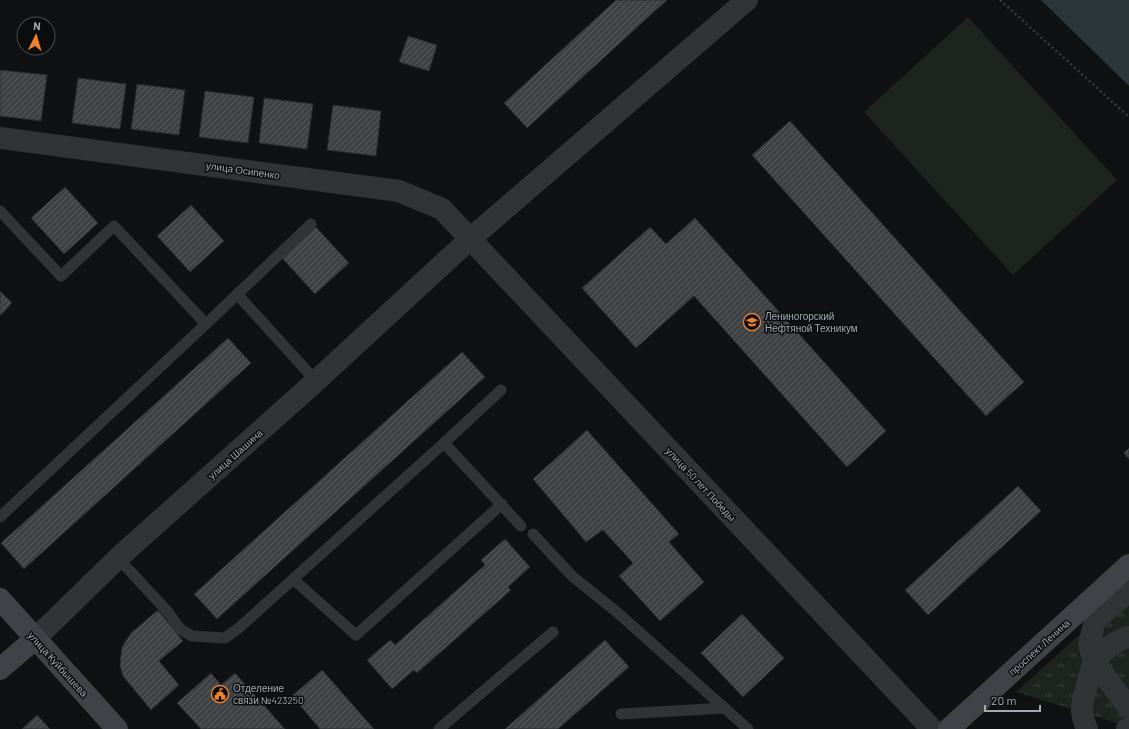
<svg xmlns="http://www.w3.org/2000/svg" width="1129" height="729" viewBox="0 0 1129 729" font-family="Barlow,sans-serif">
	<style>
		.green { fill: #1d241d }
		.park { fill: url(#park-tufts) }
		.water { fill: #2a363a }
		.building { fill: url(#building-hatch); stroke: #2a2b2e }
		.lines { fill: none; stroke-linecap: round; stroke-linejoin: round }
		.path { stroke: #373b3e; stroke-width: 2.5; stroke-dasharray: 2 3; stroke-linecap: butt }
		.lane { stroke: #313437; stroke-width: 11 }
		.street { stroke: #313437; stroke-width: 22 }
		.secondary { stroke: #3f4347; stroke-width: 22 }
		.labels { text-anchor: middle; stroke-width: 3; stroke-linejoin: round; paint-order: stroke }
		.street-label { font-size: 10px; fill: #a2abb3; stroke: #0b0c0d }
		.poi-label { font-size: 10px; fill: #a2abb3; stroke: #0b0c0d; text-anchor: start }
	</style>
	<defs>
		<pattern id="park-tufts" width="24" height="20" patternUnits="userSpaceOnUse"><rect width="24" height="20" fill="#1d241d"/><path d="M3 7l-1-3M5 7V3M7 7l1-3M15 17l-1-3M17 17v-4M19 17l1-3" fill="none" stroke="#3b413b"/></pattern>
		<pattern id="building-hatch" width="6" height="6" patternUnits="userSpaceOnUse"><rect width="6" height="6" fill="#3f4245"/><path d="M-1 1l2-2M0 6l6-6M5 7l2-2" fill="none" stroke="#585b5d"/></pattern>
	</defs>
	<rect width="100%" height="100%" fill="#101112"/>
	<path class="green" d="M968,17L1117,180L1013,275L864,112Z"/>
	<path class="park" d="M1129,590V710L1120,724L1016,692Z"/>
	<path class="water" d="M1041,0H1129V86Z"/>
	<g class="building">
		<path d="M616,0H667L527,128L504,103Z"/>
		<path d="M408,36L437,45L429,71L399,62Z"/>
		<path d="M0,70L47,75L41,121L0,116Z"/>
		<path d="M78,78L126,84L120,129L72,123Z"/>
		<path d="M137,84L185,90L179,135L131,129Z"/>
		<path d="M205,91L254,97L248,143L199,137Z"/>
		<path d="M264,98L313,104L307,149L259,143Z"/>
		<path d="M333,105L381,111L376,156L327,150Z"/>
		<path d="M790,121L1024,382L986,416L752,155Z"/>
		<path d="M65,187L98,223L64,254L31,218Z"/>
		<path d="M191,205L224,241L190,272L157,236Z"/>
		<path d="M695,218L886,431L847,467L694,296L636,348L582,288L650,227L666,244Z"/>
		<path d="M316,227L349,263L315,294L282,258Z"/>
		<path d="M0,291L12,303L0,316Z"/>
		<path d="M228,338L251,363L24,569L1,543Z"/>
		<path d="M462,352L485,377L217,619L194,594Z"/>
		<path d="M587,430L679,534L669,542L704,582L660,621L619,576L633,563L603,530L586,542L533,479Z"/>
		<path d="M1129,448V459L1124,453Z"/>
		<path d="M1018,486L1041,511L928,615L905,590Z"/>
		<path d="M505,539L530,567L508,587L511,590L417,673L414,670L392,689L367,660L390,640L395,645L485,565L481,560Z"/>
		<path d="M158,610L183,641L159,661L179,685L151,710L123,676L120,666L121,655L122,647L131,633Z"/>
		<path d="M742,614L784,658L743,697L701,653Z"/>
		<path d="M605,640L629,667L558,729H505Z"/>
		<path d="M322,670L374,729H320L292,696Z"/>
		<path d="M211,673L221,685L235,673L285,729H201L177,703Z"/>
		<path d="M37,715L50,729H22Z"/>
	</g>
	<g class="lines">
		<path class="path" d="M1000,0L1129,117"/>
		<g class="lane">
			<path d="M0,211L61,276L114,226L206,324"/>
			<path d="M237,294L316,381"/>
			<path d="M444,443L501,390"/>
			<path d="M0,517L206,324L311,224"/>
			<path d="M533,534L572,576L618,613L748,729"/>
			<path d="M118,558L168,612L180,629L192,636L225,638L240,627L444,443L521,526"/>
			<path d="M293,579L356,635L502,504"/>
			<path d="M621,714L725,708"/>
			<path d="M439,729L553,632"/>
		</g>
		<g class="street">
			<path d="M0,138L399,191L442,209L932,729"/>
			<path d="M1129,591L1095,620L1089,645L1094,662L1129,708"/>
			<path d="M35,639L118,558L316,381L470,239L747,0"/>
			<path d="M1087,729C1085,724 1082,717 1082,711C1082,701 1090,671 1094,663C1100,652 1118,639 1129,637"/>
			<path d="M1127,729L1129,728"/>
		</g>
		<g class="secondary">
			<path d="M0,599L117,729"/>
			<path d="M0,669L35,639"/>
			<path d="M949,729L1129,565"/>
		</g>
	</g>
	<defs>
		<g id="university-ring" transform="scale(0.9)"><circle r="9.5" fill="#0b0c0d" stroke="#f18129" stroke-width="1.5"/><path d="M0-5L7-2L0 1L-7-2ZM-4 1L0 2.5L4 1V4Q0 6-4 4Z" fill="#f18129"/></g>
		<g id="civic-ring" transform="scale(0.9)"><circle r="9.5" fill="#0b0c0d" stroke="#f18129" stroke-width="1.5"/><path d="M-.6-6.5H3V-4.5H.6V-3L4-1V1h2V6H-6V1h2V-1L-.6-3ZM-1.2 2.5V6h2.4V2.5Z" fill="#f18129"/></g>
	</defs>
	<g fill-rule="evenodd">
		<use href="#university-ring" x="752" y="322"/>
		<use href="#civic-ring" x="220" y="694"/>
	</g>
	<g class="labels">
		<g class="street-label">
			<text transform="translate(243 170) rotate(8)" y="4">улица Осипенко</text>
			<text transform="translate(235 454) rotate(-42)" y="4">улица Шашина</text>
			<text transform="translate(701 484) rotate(47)" y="4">улица 50 лет Победы</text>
			<text transform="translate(1039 647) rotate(-42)" y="4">проспект Ленина</text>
			<text transform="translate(58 664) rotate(48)" y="4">улица Куйбышева</text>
		</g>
		<g class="poi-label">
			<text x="765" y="320">Лениногорский<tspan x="765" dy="12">Нефтяной Техникум</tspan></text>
			<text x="233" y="692">Отделение<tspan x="233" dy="12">связи №423250</tspan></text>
		</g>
	</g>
	<g transform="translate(36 36) rotate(5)"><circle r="19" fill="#0b0c0d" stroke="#474c4f"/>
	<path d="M0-3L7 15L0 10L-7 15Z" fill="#f18129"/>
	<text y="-6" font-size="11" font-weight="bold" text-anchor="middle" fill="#a2abb3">N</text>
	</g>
	<path d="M985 705v6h55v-6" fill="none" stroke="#a2abb3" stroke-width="2"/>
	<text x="991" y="705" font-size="12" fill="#a2abb3" stroke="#0b0c0d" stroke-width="3" paint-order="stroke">20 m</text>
</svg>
